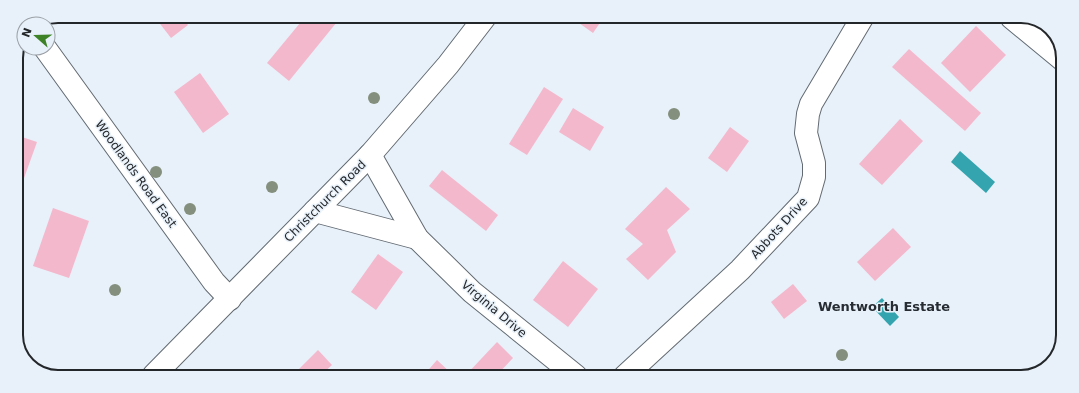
<svg xmlns="http://www.w3.org/2000/svg" width="1079" height="393" viewBox="0 0 1079 393" font-family="'DejaVu Sans',sans-serif">
	<style>
		.water { fill: #34a4ae }
		.building { fill: #f4b8cd }
		.lines { fill: none; stroke-linecap: round; stroke-linejoin: round }
		.minor-casing { stroke: #636a72; stroke-width: 24 }
		.major-casing { stroke: #636a72; stroke-width: 24 }
		.minor { stroke: #fff; stroke-width: 22 }
		.major { stroke: #fff; stroke-width: 22 }
		.tree { fill: #848f7d }
		.labels { text-anchor: middle; stroke-width: 3; stroke-linejoin: round; paint-order: stroke }
		.street-label { font-size: 12px; fill: #24272a; stroke: #e8f1f9 }
		.neighbourhood-label { font-size: 13px; font-weight: bold; fill: #262c32; stroke: #e8f1f9 }
		.rim { fill: none; stroke: #24272a; stroke-width: 2 }
	</style>
	<rect width="100%" height="100%" fill="#e8f1f9"/>
	<g class="water">
		<path d="M960,151L995,182L986,193L951,162Z"/>
		<path d="M882,298L899,317L890,326L872,307Z"/>
	</g>
	<g class="building">
		<path d="M154,16H181L188,25L171,38Z"/>
		<path d="M305,17H341L289,81L267,63Z"/>
		<path d="M583,17H604L593,33L579,23Z"/>
		<path d="M976,26L1006,55L970,92L941,63Z"/>
		<path d="M909,49L981,113L965,131L892,67Z"/>
		<path d="M200,73L229,114L203,133L174,92Z"/>
		<path d="M544,87L563,99L527,155L509,144Z"/>
		<path d="M573,108L604,127L590,151L559,132Z"/>
		<path d="M900,119L923,141L882,185L859,164Z"/>
		<path d="M730,127L749,141L727,172L708,158Z"/>
		<path d="M16,135L37,142L23,181L16,178Z"/>
		<path d="M442,170L498,215L486,231L429,186Z"/>
		<path d="M666,187L690,209L667,230L676,252L648,280L626,259L643,244L625,229Z"/>
		<path d="M53,208L89,221L69,278L33,266Z"/>
		<path d="M893,228L911,247L875,281L857,262Z"/>
		<path d="M378,254L403,272L376,310L351,292Z"/>
		<path d="M563,261L598,289L568,327L533,300Z"/>
		<path d="M793,284L807,301L784,319L771,302Z"/>
		<path d="M497,342L513,358L496,376H465Z"/>
		<path d="M318,350L332,365L321,375H293Z"/>
		<path d="M437,360L452,374L450,376H423Z"/>
	</g>
	<g class="lines">
		<g class="minor-casing">
			<g id="minor">
				<path d="M1012,18L1063,60"/>
				<path d="M45,48L214,282L230,299"/>
				<path d="M370,155L417,238L472,292L576,376"/>
				<path d="M315,211L417,238"/>
				<path d="M625,376L740,270L808,198L814,177V163L806,133L808,114L811,104L862,18"/>
			</g>
		</g>
		<g class="major-casing">
			<path id="major" d="M154,375L370,155L448,65L485,17"/>
		</g>
		<use href="#minor" class="minor"/>
		<use href="#major" class="major"/>
	</g>
	<g class="tree">
		<circle cx="374" cy="98" r="6"/>
		<circle cx="674" cy="114" r="6"/>
		<circle cx="156" cy="172" r="6"/>
		<circle cx="272" cy="187" r="6"/>
		<circle cx="190" cy="209" r="6"/>
		<circle cx="115" cy="290" r="6"/>
		<circle cx="842" cy="355" r="6"/>
	</g>
	<g class="labels">
		<g class="street-label">
			<text transform="translate(136 174) rotate(54)" y="4">Woodlands Road East</text>
			<text transform="translate(325 201) rotate(-45)" y="4">Christchurch Road</text>
			<text transform="translate(779 228) rotate(-48)" y="4">Abbots Drive</text>
			<text transform="translate(494 309) rotate(40)" y="4">Virginia Drive</text>
		</g>
		<g class="neighbourhood-label">
			<text x="884" y="311">Wentworth Estate</text>
		</g>
	</g>
	<path d="M0 0H1079V393H0ZM58 23H1021A35 35 0 0 1 1056 58V335A35 35 0 0 1 1021 370H58A35 35 0 0 1 23 335V58A35 35 0 0 1 58 23Z" fill="#e8f1f9" fill-rule="evenodd"/>
	<path class="rim" d="M58 23H1021A35 35 0 0 1 1056 58V335A35 35 0 0 1 1021 370H58A35 35 0 0 1 23 335V58A35 35 0 0 1 58 23Z"/>
	<g transform="translate(36 36) rotate(290)"><circle r="19" fill="#e8f1f9" stroke="#9aa0a6"/>
	<path d="M0-3L7 15L0 10L-7 15Z" fill="#3d8226"/>
	<text y="-6" font-size="11" font-weight="bold" text-anchor="middle" fill="#24272a">N</text>
	</g>
</svg>
